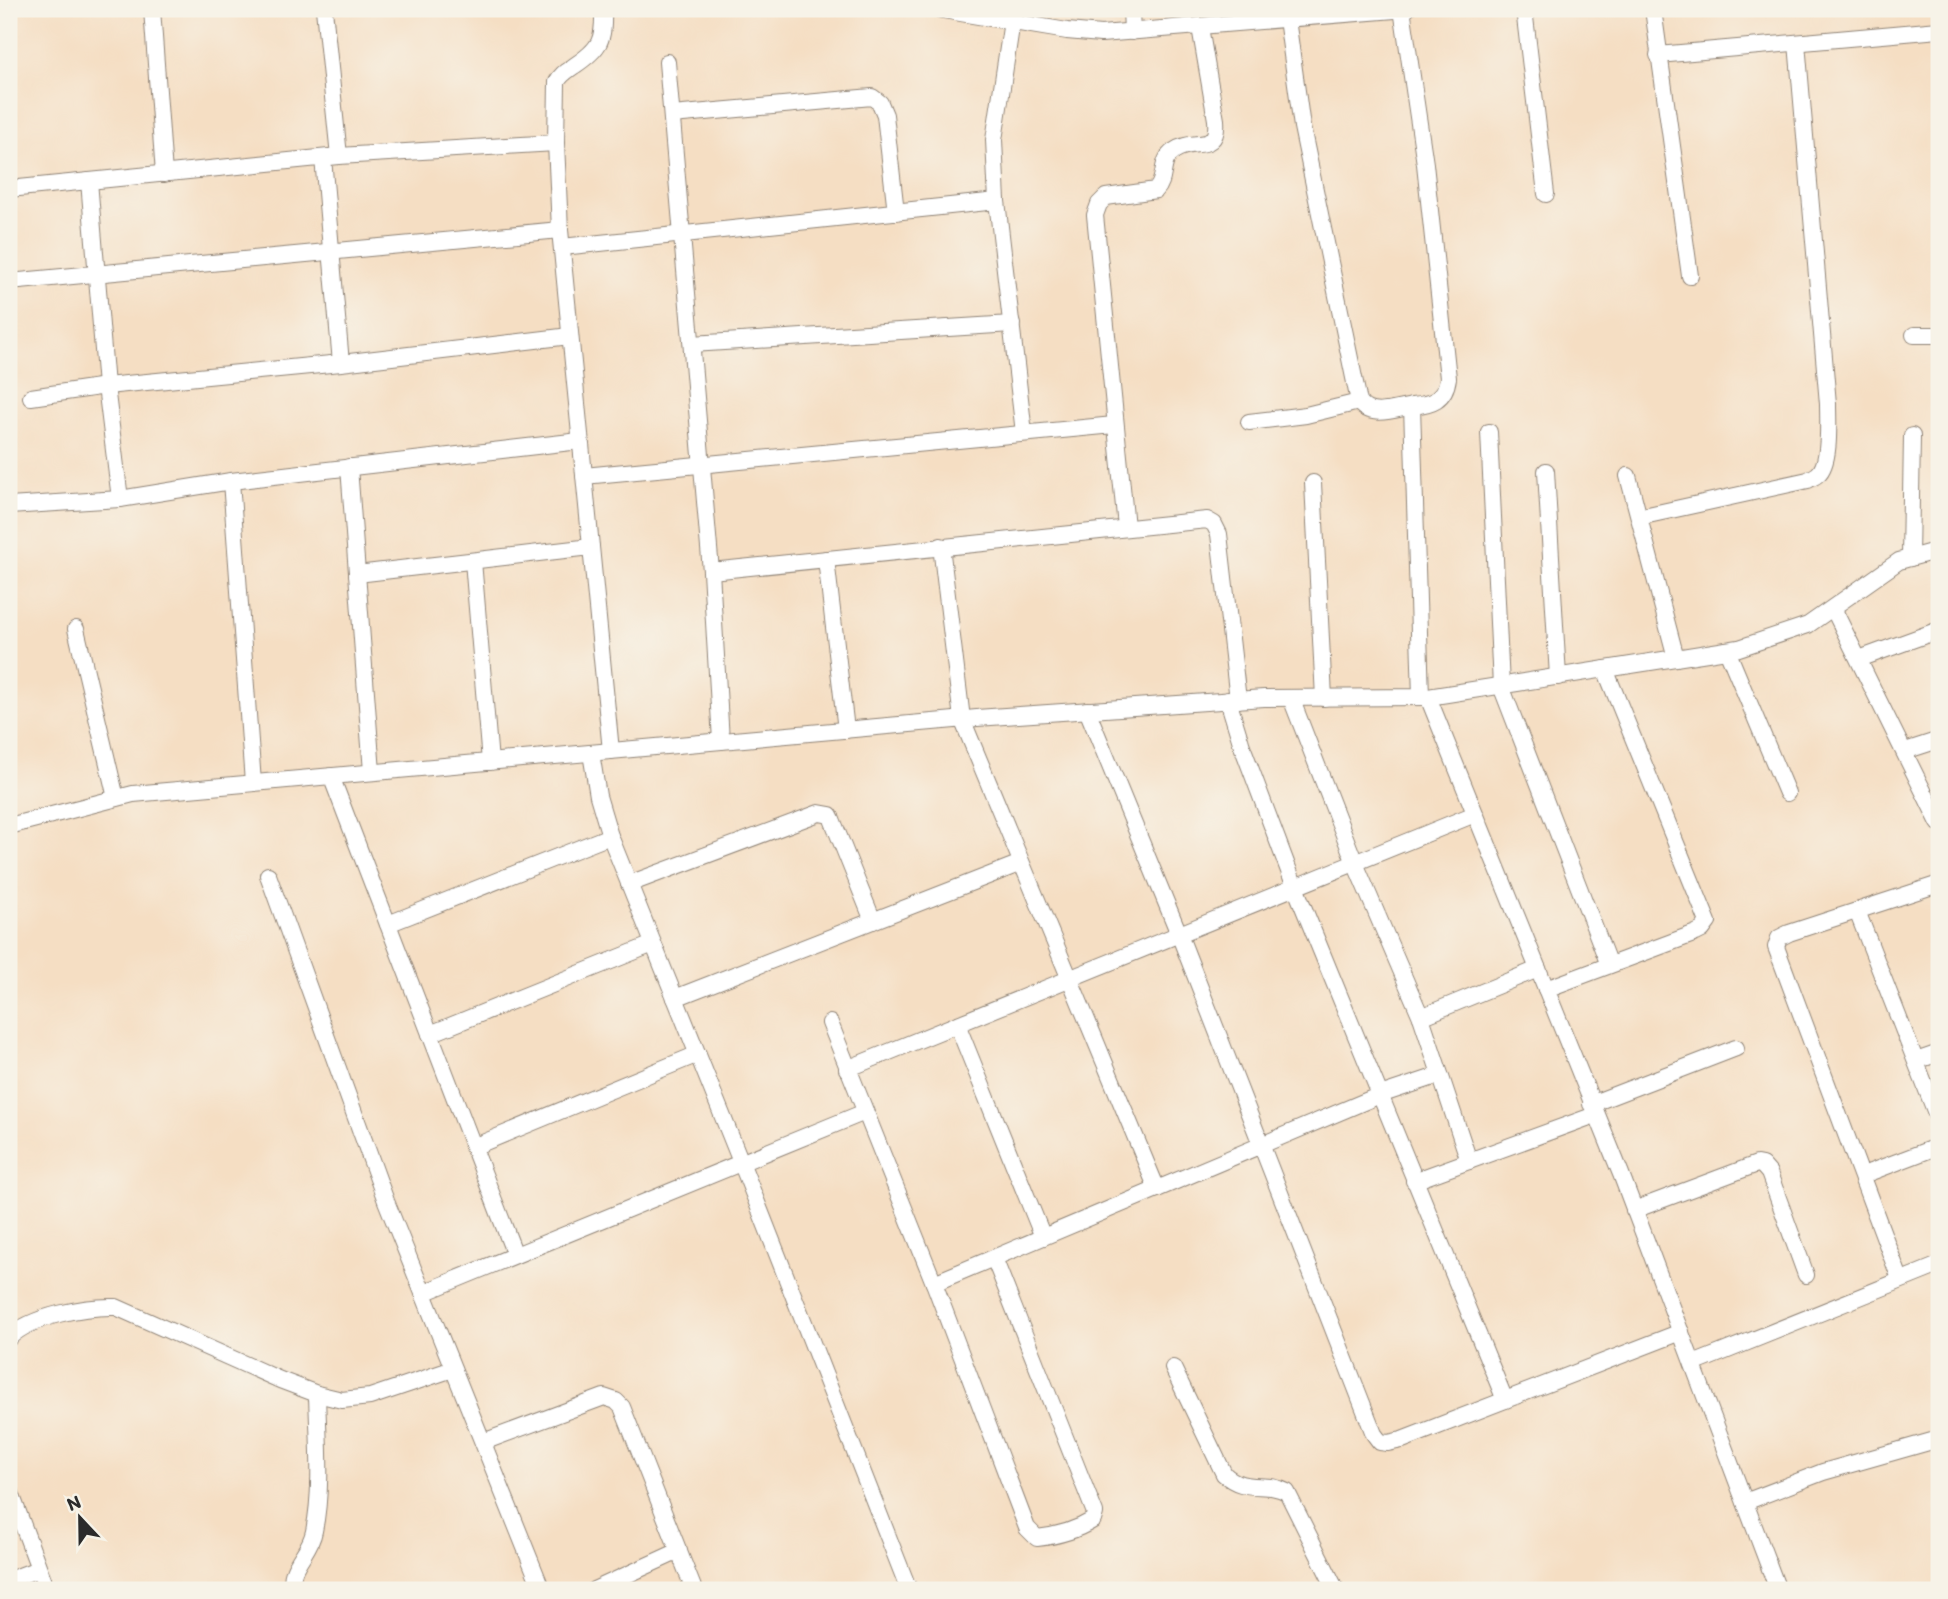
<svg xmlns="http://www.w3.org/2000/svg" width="1948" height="1599" viewBox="0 0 1948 1599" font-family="Itim,sans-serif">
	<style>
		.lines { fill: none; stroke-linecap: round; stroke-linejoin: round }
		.street-casing { stroke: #908477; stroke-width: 18 }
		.street { stroke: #fff; stroke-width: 16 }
	</style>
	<rect width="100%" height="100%" fill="#f7f3e8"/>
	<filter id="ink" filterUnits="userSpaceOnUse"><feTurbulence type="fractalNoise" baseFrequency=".0143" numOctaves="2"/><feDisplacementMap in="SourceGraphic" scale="14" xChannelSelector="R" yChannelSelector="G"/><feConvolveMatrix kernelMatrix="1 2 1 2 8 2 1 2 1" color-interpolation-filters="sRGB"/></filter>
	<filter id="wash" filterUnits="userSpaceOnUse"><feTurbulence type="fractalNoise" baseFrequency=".00686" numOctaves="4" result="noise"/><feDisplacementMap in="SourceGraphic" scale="28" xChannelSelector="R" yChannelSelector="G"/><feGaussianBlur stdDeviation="1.57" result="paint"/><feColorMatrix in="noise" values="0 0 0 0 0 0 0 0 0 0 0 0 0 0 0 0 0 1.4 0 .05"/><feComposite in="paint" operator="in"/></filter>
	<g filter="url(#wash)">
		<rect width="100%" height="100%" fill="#f5dec3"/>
	</g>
	<g filter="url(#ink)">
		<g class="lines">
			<g class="street-casing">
				<g id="street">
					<path d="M152,9L164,174"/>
					<path d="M324,9L339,156"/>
					<path d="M603,9C604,40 601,48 574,66C567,71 561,74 557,82L556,143L560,230L611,751"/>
					<path d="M937,9L1067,31L1101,34L1407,9"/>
					<path d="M1131,9L1132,32"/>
					<path d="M1402,9L1425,164L1448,378C1445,400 1432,404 1412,406L1421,697"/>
					<path d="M1524,9L1546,194"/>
					<path d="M1653,9L1690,276"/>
					<path d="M1287,19L1302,127L1359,402C1369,419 1396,409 1412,406"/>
					<path d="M1012,21L994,140L997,201L1024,433"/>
					<path d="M1658,55L1939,30"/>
					<path d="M667,62L711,571L721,741"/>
					<path d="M672,115L872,97L880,103L885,115L896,212"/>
					<path d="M323,158L341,363"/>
					<path d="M89,181L106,386L120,499"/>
					<path d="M9,189L339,156L556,143"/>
					<path d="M562,247L997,201"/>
					<path d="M9,282L560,230"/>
					<path d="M1914,335H1939"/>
					<path d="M692,344L1012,324"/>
					<path d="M31,397L106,386L341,363L570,336"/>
					<path d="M1249,422L1306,415L1359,402"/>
					<path d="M1489,432L1501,686L1609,965"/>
					<path d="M349,467L372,772"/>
					<path d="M1546,471L1558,677"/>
					<path d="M584,476L1114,425"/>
					<path d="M1628,476L1676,658"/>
					<path d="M231,481L253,783"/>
					<path d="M1313,483L1324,698"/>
					<path d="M9,506L120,499L231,481L580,441"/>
					<path d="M1639,517L1808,480C1811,478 1815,477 1818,474C1831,463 1828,421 1828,404L1797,43"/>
					<path d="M1126,527L1095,215L1099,204L1106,197L1156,190C1167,179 1159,161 1174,151C1193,137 1219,155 1216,120L1200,27"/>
					<path d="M941,546L962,719L1157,1189"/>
					<path d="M1910,558L1912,436"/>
					<path d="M826,559L846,730"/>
					<path d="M473,561L490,762"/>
					<path d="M711,571L1207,520L1214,524L1219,534L1238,700"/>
					<path d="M357,574L591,547"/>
					<path d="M1833,608L1939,823"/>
					<path d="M76,629L116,798"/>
					<path d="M1727,650L1787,793"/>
					<path d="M1859,659L1939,630"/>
					<path d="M1428,697L1621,1174L1778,1590"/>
					<path d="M1291,698L1355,863L1421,1017L1469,1161"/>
					<path d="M1228,700L1242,746L1295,887L1505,1400"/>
					<path d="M1087,710L1179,934L1374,1434L1380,1442L1388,1443L1402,1440L1681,1332"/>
					<path d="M1905,751L1939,740"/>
					<path d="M591,753L598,796L610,836L741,1162L909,1590"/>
					<path d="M331,776L515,1255"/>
					<path d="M9,826L133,794L977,718L1264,698L1428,697L1739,648L1808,625L1899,561L1939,550"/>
					<path d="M268,875L386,1201L542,1590"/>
					<path d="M629,884L819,813L830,815L832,819L873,921"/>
					<path d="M1857,911L1939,1121"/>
					<path d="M388,924L610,836"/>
					<path d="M1546,989L1696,933L1702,930L1708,922L1605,669"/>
					<path d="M675,998L1021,863"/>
					<path d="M1421,1017L1538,969"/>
					<path d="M830,1023L934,1283L1027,1528L1037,1538C1055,1536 1077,1530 1093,1520L1095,1513L994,1258"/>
					<path d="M957,1024L1043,1237"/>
					<path d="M430,1034L653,944"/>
					<path d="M1916,1061L1939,1053"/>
					<path d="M847,1069L1475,814"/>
					<path d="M1591,1104L1736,1048"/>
					<path d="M473,1147L698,1054"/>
					<path d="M1863,1175L1939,1146"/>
					<path d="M1414,1181L1595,1115"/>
					<path d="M1634,1210L1757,1164L1762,1165L1769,1173L1806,1275"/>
					<path d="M1900,1279L1776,947L1779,938L1789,933L1939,884"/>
					<path d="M934,1283L1380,1095L1440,1075"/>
					<path d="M423,1293L865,1112"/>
					<path d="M9,1338C30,1316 86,1306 116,1307L280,1380L317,1394L342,1400L370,1397L453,1369"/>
					<path d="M1693,1364L1939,1265"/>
					<path d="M1173,1368L1224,1474C1245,1494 1265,1480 1287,1492L1336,1590"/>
					<path d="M483,1442L604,1397L616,1401L622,1407L694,1590"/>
					<path d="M9,1488L47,1590"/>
					<path d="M1745,1502L1823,1472L1939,1439"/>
					<path d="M9,1580L38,1569"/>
					<path d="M293,1590C287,1566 310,1554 314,1531C323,1487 318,1439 317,1394"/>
					<path d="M594,1590L679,1551"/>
				</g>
			</g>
			<use href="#street" class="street"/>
		</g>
	</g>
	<rect width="1948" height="1599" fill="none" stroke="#f7f3e8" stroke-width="35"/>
	<g transform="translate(80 1518) rotate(338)" stroke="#f7f3e8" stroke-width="5" paint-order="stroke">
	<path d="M0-5L12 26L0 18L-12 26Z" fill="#2b2b2b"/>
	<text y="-10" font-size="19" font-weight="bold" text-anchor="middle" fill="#2b2b2b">N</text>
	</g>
</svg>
